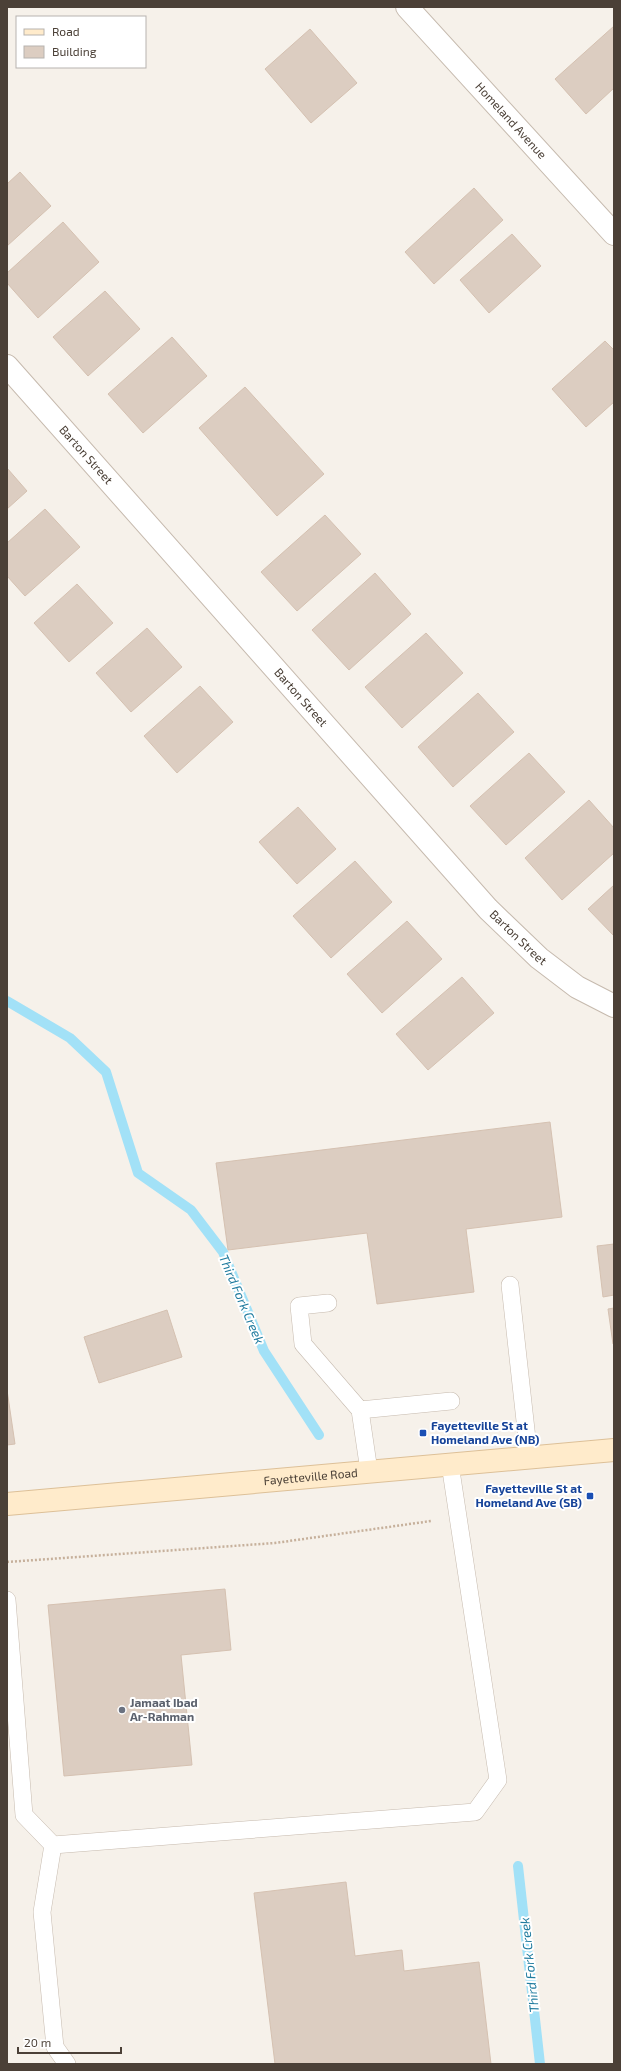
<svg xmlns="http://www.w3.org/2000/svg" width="621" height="2071" viewBox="0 0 621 2071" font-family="'Exo 2',sans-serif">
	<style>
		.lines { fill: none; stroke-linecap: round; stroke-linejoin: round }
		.stream { stroke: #a2e1f7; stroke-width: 10 }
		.building { fill: #dccdc1; stroke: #d5c1b1 }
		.lane-casing { stroke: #c6baae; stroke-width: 18 }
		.street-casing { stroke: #c6baae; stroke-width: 24 }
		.secondary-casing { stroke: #ddc098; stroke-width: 24 }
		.path { stroke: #c6b09b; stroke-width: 2.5; stroke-dasharray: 2 2; stroke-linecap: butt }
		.lane { stroke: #fff; stroke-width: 17 }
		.street { stroke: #fff; stroke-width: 22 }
		.secondary { stroke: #ffebcb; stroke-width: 22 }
		.transit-dot { fill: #1a4fb4; stroke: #fff; stroke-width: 1.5 }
		.worship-dot { fill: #6b7280; stroke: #fff; stroke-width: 1.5 }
		.labels { text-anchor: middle; stroke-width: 4; stroke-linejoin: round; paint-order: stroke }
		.street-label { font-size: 12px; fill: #4b4037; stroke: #fff }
		.transit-label { font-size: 12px; font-weight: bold; fill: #164399; stroke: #fff; text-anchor: start }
		.worship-label { font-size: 12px; font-weight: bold; fill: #5b616d; stroke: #fff; text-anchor: start }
		.water-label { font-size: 13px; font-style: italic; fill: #217c9f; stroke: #fff }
	</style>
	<rect width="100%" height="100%" fill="#f6f1ea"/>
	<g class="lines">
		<g class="stream">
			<path d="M7,1001L70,1038L106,1072L138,1173L191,1210L223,1252L264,1351L319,1435"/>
			<path d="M518,1866L540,2064"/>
		</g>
	</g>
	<g class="building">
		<path d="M614,26V88L586,114L555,79Z"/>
		<path d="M310,29L357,83L311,123L265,69Z"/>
		<path d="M20,172L51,206L7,246V184Z"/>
		<path d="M474,188L503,220L434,284L405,252Z"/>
		<path d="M63,222L99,262L38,318L7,283V273Z"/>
		<path d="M512,234L541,266L489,313L460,280Z"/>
		<path d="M105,291L140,329L88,376L53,337Z"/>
		<path d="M172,337L207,376L143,433L108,394Z"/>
		<path d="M605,341L614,350V402L586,427L552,389Z"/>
		<path d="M245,387L324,474L277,516L199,428Z"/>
		<path d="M7,468L27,491L7,509Z"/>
		<path d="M45,509L80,547L25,596L7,576V543Z"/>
		<path d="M325,515L361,554L297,611L261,572Z"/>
		<path d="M375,573L411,614L349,670L312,630Z"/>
		<path d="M77,584L113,623L69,662L34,623Z"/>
		<path d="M147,628L182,667L131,712L96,673Z"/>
		<path d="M426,633L463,673L402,728L365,687Z"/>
		<path d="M200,686L233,722L177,773L144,736Z"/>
		<path d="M478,693L514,732L453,787L418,747Z"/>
		<path d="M529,753L565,792L506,845L470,806Z"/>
		<path d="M589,800L614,828V853L562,900L525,858Z"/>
		<path d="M298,807L336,849L297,884L259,842Z"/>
		<path d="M355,861L392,902L331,958L293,916Z"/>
		<path d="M614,885V936L588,909Z"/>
		<path d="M407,921L442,959L382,1013L347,974Z"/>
		<path d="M462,977L494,1013L428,1070L396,1034Z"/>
		<path d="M550,1122L562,1217L466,1229L474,1292L377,1304L367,1233L228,1250L216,1163Z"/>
		<path d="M614,1244V1295L603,1297L597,1246Z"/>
		<path d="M614,1308V1344H613L608,1309Z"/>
		<path d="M167,1310L182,1357L99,1383L84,1337Z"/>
		<path d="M7,1390L15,1444L7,1445Z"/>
		<path d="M225,1589L231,1650L181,1655L192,1765L64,1776L48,1605Z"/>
		<path d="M346,1882L355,1956L402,1950L404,1971L479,1962L491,2064H275L254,1893Z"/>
	</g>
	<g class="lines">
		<g class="lane-casing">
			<g id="lane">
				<path d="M510,1285L529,1457"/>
				<path d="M328,1303L299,1306L303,1344L360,1410L369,1471"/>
				<path d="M360,1410L451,1401"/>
				<path d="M7,1600L24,1815L53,1845L475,1812L498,1780L450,1464"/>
				<path d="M53,1845L42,1912L55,2047L67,2064"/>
			</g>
		</g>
		<g class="street-casing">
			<g id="street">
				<path id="s1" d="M407,7L614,234"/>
				<path id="s2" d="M7,366L488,909L539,958L577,987L614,1006"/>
			</g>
		</g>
		<g class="secondary-casing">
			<g id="secondary">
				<path id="s3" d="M7,1504L614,1450"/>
			</g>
		</g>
		<path class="path" d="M7,1562L275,1543L431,1521"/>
		<use href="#lane" class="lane"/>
		<use href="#street" class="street"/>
		<use href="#secondary" class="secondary"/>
	</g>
	<g class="transit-dot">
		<rect x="419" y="1429" width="8" height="8" rx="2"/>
		<rect x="586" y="1492" width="8" height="8" rx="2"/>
	</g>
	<circle class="worship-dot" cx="122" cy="1710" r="4"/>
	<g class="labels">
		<g class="street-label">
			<text dy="4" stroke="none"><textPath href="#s1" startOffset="154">Homeland Avenue</textPath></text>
			<text dy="4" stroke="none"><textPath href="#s2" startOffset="119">Barton Street</textPath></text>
			<text dy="4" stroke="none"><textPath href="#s2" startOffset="443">Barton Street</textPath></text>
			<text dy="4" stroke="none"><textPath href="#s2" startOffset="767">Barton Street</textPath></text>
			<text dy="4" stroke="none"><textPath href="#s3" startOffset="305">Fayetteville Road</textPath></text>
		</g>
		<g class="transit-label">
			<text x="431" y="1430">Fayetteville St at<tspan x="431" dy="14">Homeland Ave (NB)</tspan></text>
			<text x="582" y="1493" text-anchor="end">Fayetteville St at<tspan x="582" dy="14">Homeland Ave (SB)</tspan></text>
		</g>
		<g class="worship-label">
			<text x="130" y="1707">Jamaat Ibad<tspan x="130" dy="14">Ar-Rahman</tspan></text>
		</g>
		<g class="water-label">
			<text transform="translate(242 1299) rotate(67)" y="5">Third Fork Creek</text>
			<text transform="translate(529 1965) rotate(-96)" y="5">Third Fork Creek</text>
		</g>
	</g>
	<rect width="621" height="2071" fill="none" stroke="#4b4037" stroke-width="16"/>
	<rect x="16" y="16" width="130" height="52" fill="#ffffff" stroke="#b7b3af"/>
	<rect x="24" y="29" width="20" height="6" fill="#ffebcb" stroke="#b7b3af"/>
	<text x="52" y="36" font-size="12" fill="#4b4037">Road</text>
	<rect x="24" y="46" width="20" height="12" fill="#dccdc1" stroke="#b7b3af"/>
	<text x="52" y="56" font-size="12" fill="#4b4037">Building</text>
	<path d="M18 2047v6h103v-6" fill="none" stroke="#4b4037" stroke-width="2"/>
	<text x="24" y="2047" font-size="12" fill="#4b4037" stroke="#ffffff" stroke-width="3" paint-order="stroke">20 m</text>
</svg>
